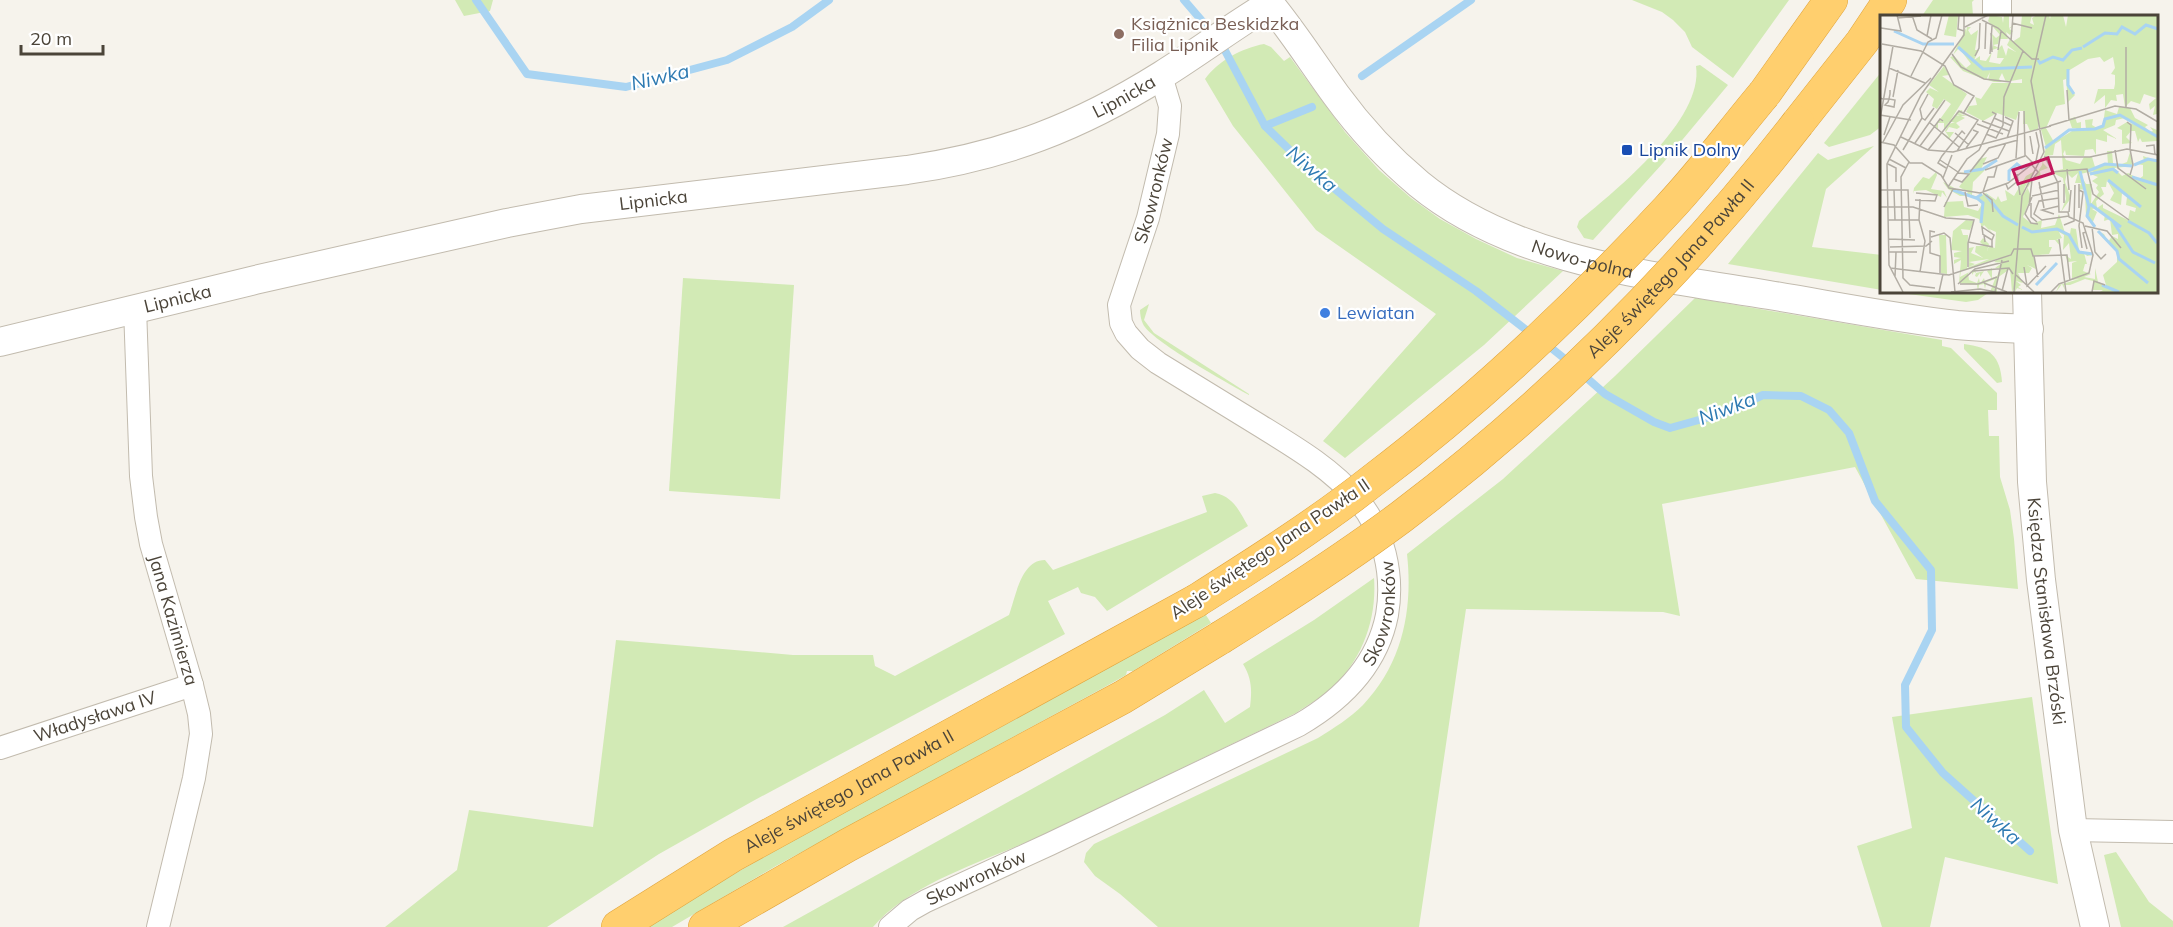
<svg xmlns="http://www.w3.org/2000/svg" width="2173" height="927" viewBox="0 0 2173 927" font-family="Mulish,sans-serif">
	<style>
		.green { fill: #d2eab5 }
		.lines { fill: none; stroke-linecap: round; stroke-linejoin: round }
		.stream { stroke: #a9d4f2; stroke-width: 8 }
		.minor-casing { stroke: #c2bbae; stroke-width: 24 }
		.tertiary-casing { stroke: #c2bbae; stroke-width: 30 }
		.motorway-casing { stroke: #e0a43c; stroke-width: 34 }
		.minor { stroke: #fff; stroke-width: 22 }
		.tertiary { stroke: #fff; stroke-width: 28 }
		.motorway { stroke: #ffcf6e; stroke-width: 33 }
		.motorway-bridge-casing { stroke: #e0a43c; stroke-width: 34; stroke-linecap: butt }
		.motorway-bridge { stroke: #ffcf6e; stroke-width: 33 }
		.education-dot { fill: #8d6e63; stroke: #fff; stroke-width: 2 }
		.transit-dot { fill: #1a4fb4; stroke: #fff; stroke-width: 2 }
		.shop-dot { fill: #3f7fe0; stroke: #fff; stroke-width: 2 }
		.labels { text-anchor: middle; stroke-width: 4.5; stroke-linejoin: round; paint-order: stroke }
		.education-label { font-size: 18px; fill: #785e54; stroke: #fff; text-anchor: start }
		.street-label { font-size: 18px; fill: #4b4439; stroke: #fff }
		.transit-label { font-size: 18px; fill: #164399; stroke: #fff; text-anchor: start }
		.shop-label { font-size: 18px; fill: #366cbe; stroke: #fff; text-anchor: start }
		.water-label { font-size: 20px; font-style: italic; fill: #2e7ab2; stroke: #fff }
		.inset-river { fill: none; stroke: #a9d4f2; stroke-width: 3 }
		.inset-road { fill: none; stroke: #b2ada4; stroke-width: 1.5 }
		.view { fill: #c2185b; fill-opacity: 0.15; stroke: #c2185b; stroke-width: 3 }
		.inset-edge { fill: none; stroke: #4b4439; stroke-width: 3 }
	</style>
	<rect width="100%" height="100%" fill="#f6f3ec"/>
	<g class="green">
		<path d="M455,0H493L490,11L464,16Z"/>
		<path d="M1632,0H1789L1733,78L1692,47L1685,32L1673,20L1662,12Z"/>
		<path d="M1933,0H1974L1972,2L1973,16H1922Z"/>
		<path d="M1264,44L1271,47L1284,61L1290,57L1345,132L1379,170L1411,198L1440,219L1476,239L1517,258L1563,271L1484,345L1345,458L1323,441L1436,314L1316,230L1233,126L1205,79C1218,61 1242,48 1264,44Z"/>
		<path d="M1700,65L1728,85L1663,163L1593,240L1584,238L1577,227L1579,221C1616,190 1704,120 1696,66Z"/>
		<path d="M1882,71V126L1870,135L1829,147L1824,143Z"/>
		<path d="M1874,146L1826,189L1812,247L1882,255V290L1728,264L1818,153L1828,160Z"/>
		<path d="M683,278L794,285L780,499L669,491Z"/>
		<path d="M1887,291H1991L1978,300L1966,302Z"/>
		<path d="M1695,298L1942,340V346L1951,348L1997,393V410H1988L1989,436H1999L2000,477L2010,510L2014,539L2018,589L1916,579L1855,467L1662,504L1680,616L1663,612L1466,609L1419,927H1158L1120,894L1095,876L1084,862L1086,853L1094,844L1318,738C1334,728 1350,718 1363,705C1403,663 1413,609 1407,554L1503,479L1615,376Z"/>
		<path d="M1149,304L1144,320L1154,333L1249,394V395C1228,383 1151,341 1143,324C1141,320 1140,314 1140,310Z"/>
		<path d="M1964,344C1990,347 2000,356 2002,382L1997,383L1964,349Z"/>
		<path d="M1215,493C1234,497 1239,511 1248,526L1107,611L1095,597L1081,593L1078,587L1048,601L1065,634L753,801L659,854L547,927H385L457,870L469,810L593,827L616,640L793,655H873L875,666L895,676L1009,615C1016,596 1021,560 1045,560L1053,570L1207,512L1202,496Z"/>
		<path d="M1374,578C1377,620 1362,660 1331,689C1321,698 1307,705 1296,713C1213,753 1131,793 1049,832C993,859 913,880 873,927H783L1165,715L1204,690L1225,723L1250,707C1252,690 1252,679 1243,664L1314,620Z"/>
		<path d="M1204,612L1211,623L1133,671H1127L1126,675L1103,688L776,866L672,927H646C828,814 1021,722 1204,612Z"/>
		<path d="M2032,697L2058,884L1945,857L1930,927H1882L1857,846L1912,828L1892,717Z"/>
		<path d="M2116,852L2149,902L2173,921V927H2121L2104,855Z"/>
	</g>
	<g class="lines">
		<g class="stream">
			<path d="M476,0L527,74L626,87L727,60L792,27L829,0"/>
			<path d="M1184,0L1221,43L1265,126L1312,107"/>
			<path d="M1362,76L1471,0"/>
			<path d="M1265,126L1300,160L1383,229L1476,291L1534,336"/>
			<path d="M1545,343L1570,363"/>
			<path d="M1580,372L1605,394L1654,422L1670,428L1724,413L1763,395L1801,396L1829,410L1849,433L1875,501L1931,570L1932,630L1905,685L1906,727L1943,773L2030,851"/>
		</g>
		<g class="minor-casing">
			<g id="minor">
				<path id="s1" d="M135,308L141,476L146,517L151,544L192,685L199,714L201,734L194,778L158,927"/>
				<path id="s2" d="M0,748L192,685"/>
				<path d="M2073,830L2173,832"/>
				<path id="s3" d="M890,927L910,910L926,901L1050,844L1299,725C1342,700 1377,666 1387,615C1394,575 1384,530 1357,499C1331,468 1293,446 1259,425C1225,404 1191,383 1158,363L1140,349L1126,333L1121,323L1119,305L1148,218L1168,134L1170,106L1161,76"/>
			</g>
		</g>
		<g class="tertiary-casing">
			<g id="tertiary">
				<path d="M1997,16V0"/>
				<path id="s4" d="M2027,291L2032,482L2041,580L2073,830L2095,927"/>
				<path id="s5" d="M0,342L255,280L507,223L581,209L907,170C1004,156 1079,127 1162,75C1199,52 1233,26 1270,4C1294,33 1314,65 1336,95C1360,128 1388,158 1419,184C1514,262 1653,276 1769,295C1830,305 1895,318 1957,325C1980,327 2005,328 2029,329"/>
			</g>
		</g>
		<g class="motorway-casing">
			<g id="motorway">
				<path d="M1764,94L1831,0"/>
				<path d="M1798,123L1862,42L1890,0"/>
				<path id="s6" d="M618,927L733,855L1196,601"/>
				<path d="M705,927L848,845L1123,697L1220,638"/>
			</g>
		</g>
		<use href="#minor" class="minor"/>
		<use href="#tertiary" class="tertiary"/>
		<use href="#motorway" class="motorway"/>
		<g class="motorway-bridge-casing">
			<g id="motorway-bridge">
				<path d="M1196,601C1256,563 1316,525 1372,481C1479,400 1577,307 1668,209C1702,173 1732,132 1764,94"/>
				<path id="s7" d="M1220,638C1281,600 1343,560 1401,517C1550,404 1683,271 1798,123"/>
			</g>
		</g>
		<use href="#motorway-bridge" class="motorway-bridge"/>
	</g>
	<circle class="education-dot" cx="1119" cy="34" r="6"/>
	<rect class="transit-dot" x="1621" y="144" width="12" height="12" rx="3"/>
	<circle class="shop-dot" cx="1325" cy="313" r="6"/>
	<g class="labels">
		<g class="education-label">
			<text x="1131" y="30">Książnica Beskidzka<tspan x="1131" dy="21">Filia Lipnik</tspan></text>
		</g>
		<g class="street-label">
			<text dy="6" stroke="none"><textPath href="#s5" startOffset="1155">Lipnicka</textPath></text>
			<text dy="6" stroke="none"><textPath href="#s3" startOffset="1161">Skowronków</textPath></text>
			<text dy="6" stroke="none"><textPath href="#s5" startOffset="669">Lipnicka</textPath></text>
			<text dy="6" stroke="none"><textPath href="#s5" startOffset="1744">Nowo-polna</textPath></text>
			<text dy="6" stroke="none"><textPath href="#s7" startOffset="585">Aleje świętego Jana Pawła II</textPath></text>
			<text dy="6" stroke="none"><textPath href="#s5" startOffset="183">Lipnicka</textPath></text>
			<text transform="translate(1270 549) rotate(-34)" y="6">Aleje świętego Jana Pawła II</text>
			<text dy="6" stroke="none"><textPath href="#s4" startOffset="321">Księdza Stanisława Brzóski</textPath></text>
			<text dy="6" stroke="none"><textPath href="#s3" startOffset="603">Skowronków</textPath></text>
			<text dy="6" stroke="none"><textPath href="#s1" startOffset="316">Jana Kazimierza</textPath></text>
			<text dy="6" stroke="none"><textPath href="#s2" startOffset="100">Władysława IV</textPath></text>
			<text dy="6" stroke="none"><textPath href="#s6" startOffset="268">Aleje świętego Jana Pawła II</textPath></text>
			<text dy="6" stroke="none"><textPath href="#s3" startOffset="100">Skowronków</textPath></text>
		</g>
		<g class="transit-label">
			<text x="1639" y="156">Lipnik Dolny</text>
		</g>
		<g class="shop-label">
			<text x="1337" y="319">Lewiatan</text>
		</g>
		<g class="water-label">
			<text transform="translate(660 77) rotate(-13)" y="7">Niwka</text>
			<text transform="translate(1312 169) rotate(41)" y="7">Niwka</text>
			<text transform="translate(1727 408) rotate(-21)" y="7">Niwka</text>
			<text transform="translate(1996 821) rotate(42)" y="7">Niwka</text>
		</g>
	</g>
	<g transform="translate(1880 15)">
		<rect width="278" height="278" fill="#f6f3ec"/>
		<path d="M69,0L78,1L76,22L64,20ZM110,0L122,2L123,8L124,0H129V13L134,10L129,14L133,16L130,20L126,17L128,24H119L118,29L113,30L112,19L116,23L120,20L108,6ZM142,0H152L150,8L154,10L152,3L157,0H169L170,4L171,0H183L186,12L188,0H277V99L273,100L275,91L270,95L269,89L276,83L264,79L260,89L251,86L245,92L243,79L236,80L237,86L231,85L225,93V80L214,89L218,74H234L235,69V60L231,59L235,53L233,42L224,47L220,42L208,44L188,56L189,72L195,80L188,87L186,64L183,65L185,89L176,91L166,113L174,127L197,113H192L189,104L195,102L197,108L201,107V116L206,114L205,105L213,104L212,110L217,113L223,110L225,95L237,99L239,92L250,93L255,103L268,110L265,112L270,117L273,116L270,112L277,115V126L262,127L260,123L258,127L255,116H251L246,122L252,128L242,129V115L237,113L247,107L262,112L245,103L236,105L235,110L223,115L237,124L227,120V127L216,124V140L213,134L205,135L204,141L186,140L185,135L183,139L186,145L200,149L204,142H212L215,152L228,149L227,136H232L233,148L237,151L247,147L250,137L253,151L234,153L242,161L248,158L259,164L263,161V150L256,149L264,146L263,141L277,146V277H220L223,275H213V266L205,264L190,270H184L185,275L182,269L176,277L179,270L199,264L192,265V248L197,246L188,247L185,240L191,244L189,228L183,235L184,220L179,217L182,223L176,225H179L180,231L175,225H169V232H172L169,239L159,240V247V240H154L156,254L147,250L152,253L149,258H138L143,268L136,266L141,270L138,272L143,275L137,273L135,277V272L132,277L130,254L117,263V277H110L115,264L105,268L106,269L105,274L104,269L99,270L98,277L97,270L79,268L81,245L74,249V245L81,243L74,242V238L82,236L71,235L73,216L86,205L92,206L85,204L94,206L90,215L81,214L83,220H88L87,253L109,244L89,247L95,249L89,252V233L94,232L91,238L103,243L95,237L96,231H104L100,227L103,223L109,229L107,236L109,231L115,233L116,217L109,214L114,220L104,210L102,213L99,204L88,200L64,202L65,187L83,186L84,192L98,196L102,189L90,179L83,181H80L68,174L63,167L86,179L88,177L79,172L89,158H79L90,157L99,144L107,142L101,154L105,155L93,167L92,180L98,182L106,178L116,185L118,181L121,187L127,185L125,175L134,181L146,161L155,156L145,172L143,180L162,150L166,132L159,108L158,114L150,116L147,109H143L144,96H139L136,105L117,98L103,106L86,97L89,91L97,90L95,82L101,84L112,68H142V64L126,67L122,58L119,64L122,67H114L108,65L110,57L106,65L83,56L70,42L74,41L86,53L91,49L79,33L73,40L86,13V18L87,12H91L88,15L91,20L98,15L95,35H99L94,45L100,41V45L106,46L112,37L109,47L120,49L124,43H117L118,33L112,35L113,30L119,33L122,30L126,41L128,33L136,37L127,30L131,22L132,27L140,22ZM181,125L183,154L171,157L183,163L186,184L181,197L191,183L185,167L187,158L192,163L198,158L195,168H201L199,174L205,175L206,202L212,209L217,197L212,194L216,193L225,199L224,206L230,204L232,220L238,219V224L232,221L228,227L224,219L217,216L237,237V247L223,260L226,270L218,267L215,253V264L204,262L211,259L203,256L205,249H207L210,250H211L213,242L211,250L207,249L204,238L207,241L213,240V239L199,236L196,214L191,213L190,219L185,218L179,199L175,210L161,213L162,205L152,209L143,202L151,182L147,171L154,162L161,163L160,156L168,153L163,148L165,141L173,140L175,129ZM214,156L208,158L218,162L212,166L218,170L216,173L219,177L211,189L212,169H206L200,159ZM227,165L234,178L230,185L241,190L242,178L247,182L246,190L256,193L255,197L250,195L248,205L223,193V189L217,193L216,186L224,179L221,172H226ZM119,243L114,247L122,248L115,253H121L117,261L112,263V253L107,256L112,264L105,267L104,263L100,269L99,263L97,268L89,265L88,258L92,256V260L94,257L96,258L95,261L97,262L100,258V262L104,256L96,258L95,254L80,262L81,256ZM64,51L69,60L62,61L87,79L70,106L75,100L80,101L76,99L77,97L82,95L83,99L77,98L87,101H81L85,103L76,108L80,112L77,114L69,112L66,117H74L69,124L67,123L63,118L69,122L65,116L69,109L75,107H69L64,115V108H58V114L55,111L71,89L64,84L57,94L52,91L54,84L46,77L50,73L59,77L49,70ZM56,157L57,160L51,174L64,176L67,183L62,177L61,182L46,175L34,176L33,179L34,173L43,162L49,164ZM59,220H66L67,259L61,258Z" fill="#d2eab5" fill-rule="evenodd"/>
		<path class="inset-river" d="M14,16L43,29H74M78,32L103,54L152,52M203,32L225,18L237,19L242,12L255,19L266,10L278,14M158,45L160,48L173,42L183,45L192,35L202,33M188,54V70L194,79M165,133L189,115L215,114L223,111L225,104L240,100L278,122M254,150L268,144L278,146M200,156L209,192L207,201L215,212M208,156L225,149L252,151M84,157L103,154L117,145M210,159L233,154L238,158M252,162L278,170M228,165L261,192M129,166V156L137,149L142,153L147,150M73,175L96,183L102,179M106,180L123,201L138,210M97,183L103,188L101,208M210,189L241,212M232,205L253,237L275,248M248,206L269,218L277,228M142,212L152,217L177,214L189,220L199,237L213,239M218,216L237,236L239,244L268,268M156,270L177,248M222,270L239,277"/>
		<path class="inset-road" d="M32,0L37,15L52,24M79,0L78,14L84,16M17,3L41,1M102,5L118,13L152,44H159M0,8V34M132,8L152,13M85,12L108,0M1,13L21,16L17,0M111,18L112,37M47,21L51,0M131,26L133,0M2,29L41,36L65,51L74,70L94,81L83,99M105,34L106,7M118,35L121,16M72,39L81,52L104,64L131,67M110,39L112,11M95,41L99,33L100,8M9,53L45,68M31,61L48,27L56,23L62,0M187,75L189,105M13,82L18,55M0,83L3,84H9L15,85L14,92L5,90L8,87L9,84L10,79V75M246,92V32M144,96L145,140L153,148M0,100L31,105M125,102L133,106L127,123M42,103L45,105L54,93M114,103L132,111M0,104L13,31M102,106L129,116M247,107L251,110L250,134M50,108L79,132M97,109L123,119M169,111L235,91L256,94L278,107M75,118L89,130M106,119L116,123L123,110L124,82L143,36M4,120L10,102M150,121L153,139M21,122L48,135L73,137L171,111M0,127L14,130L30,148H42L61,160L69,173L100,178L128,168L156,146L159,131L156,117M3,127L23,90L51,63M35,128L65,85M40,131L60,104L63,106M266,131L274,130L275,140M86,133L98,117L93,115M23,135L42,103L40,94L48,79M48,135L79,96L98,105L77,136M235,135L238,153L266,174M136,143L139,97M9,144L26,153M60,145L78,157M29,147L21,162L23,263L30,270L55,273M8,149L16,153V167M103,149L118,143L126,128M66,153L58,148L62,141L82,116L85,119M187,154L189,175M105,155L145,141M90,157L109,133L138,125M171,157L207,154L213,179L249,205M137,159L140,180M250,160L253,150L250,134M63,163L72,140M74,164L82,167L89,159L78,158M159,167L164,193M126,169L128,174L139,165M184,169V188M199,169V193M68,172L87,144L99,135L116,99L112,97M159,173L181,166M0,175H28L30,223M14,175L15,205M199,175L203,177L199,211L202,233M85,177L88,191L98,190M103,177L108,162H114L117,151M103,178L112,185L113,197M152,181L179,175M152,182L145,199L151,208L158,209M179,183L159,186L154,199L162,205L189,201M35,185L55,186L57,180L36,178M151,188V202L157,207M149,191L152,165L158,157L152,150M0,192H33L66,203L94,205L88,228V252M64,192L73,174M189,197L191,175M174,199L162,195L179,191M8,205H39M184,210L194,206L195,170M205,211L227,216L241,233M212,212L215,237L221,244L226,239M55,217L50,216V238L60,241V258M206,217L203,218L207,234M103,220L102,212L114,220L112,225M51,222L64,218L70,223L75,277M0,224V251M9,224L35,225M179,224L186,277M88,227L113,232M105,227L104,220L112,225V231M10,232L46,231L52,226M9,237H37M154,241L158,262M144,252L147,271L166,251M10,253L69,260L131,240L134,234H151L153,241L187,240L190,266M93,256L129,253L133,259M40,257L45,226L39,205L40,184M136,260L154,277M15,262L16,237M104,268L127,277M78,269L95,254L129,246M80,269H98L117,262M122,276L128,253M23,277L9,250L7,149L41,80L84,20V0M59,277L63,259M71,277L100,274L116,277M115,277L122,245M134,277L142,181L164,137L151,66L166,0M171,277L179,269L209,258L213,240L203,208L189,202L188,197H179L178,168L165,142H210L247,134L278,140M212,277L214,266L225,270"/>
		<path class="view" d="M168,143L173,158L138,169L133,155Z"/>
		<rect width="278" height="278" class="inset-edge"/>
	</g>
	<path d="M21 45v9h82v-9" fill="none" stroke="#4b4439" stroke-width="3"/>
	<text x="30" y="45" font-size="18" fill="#4b4439" stroke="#ffffff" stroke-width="4.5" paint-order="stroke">20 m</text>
</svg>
